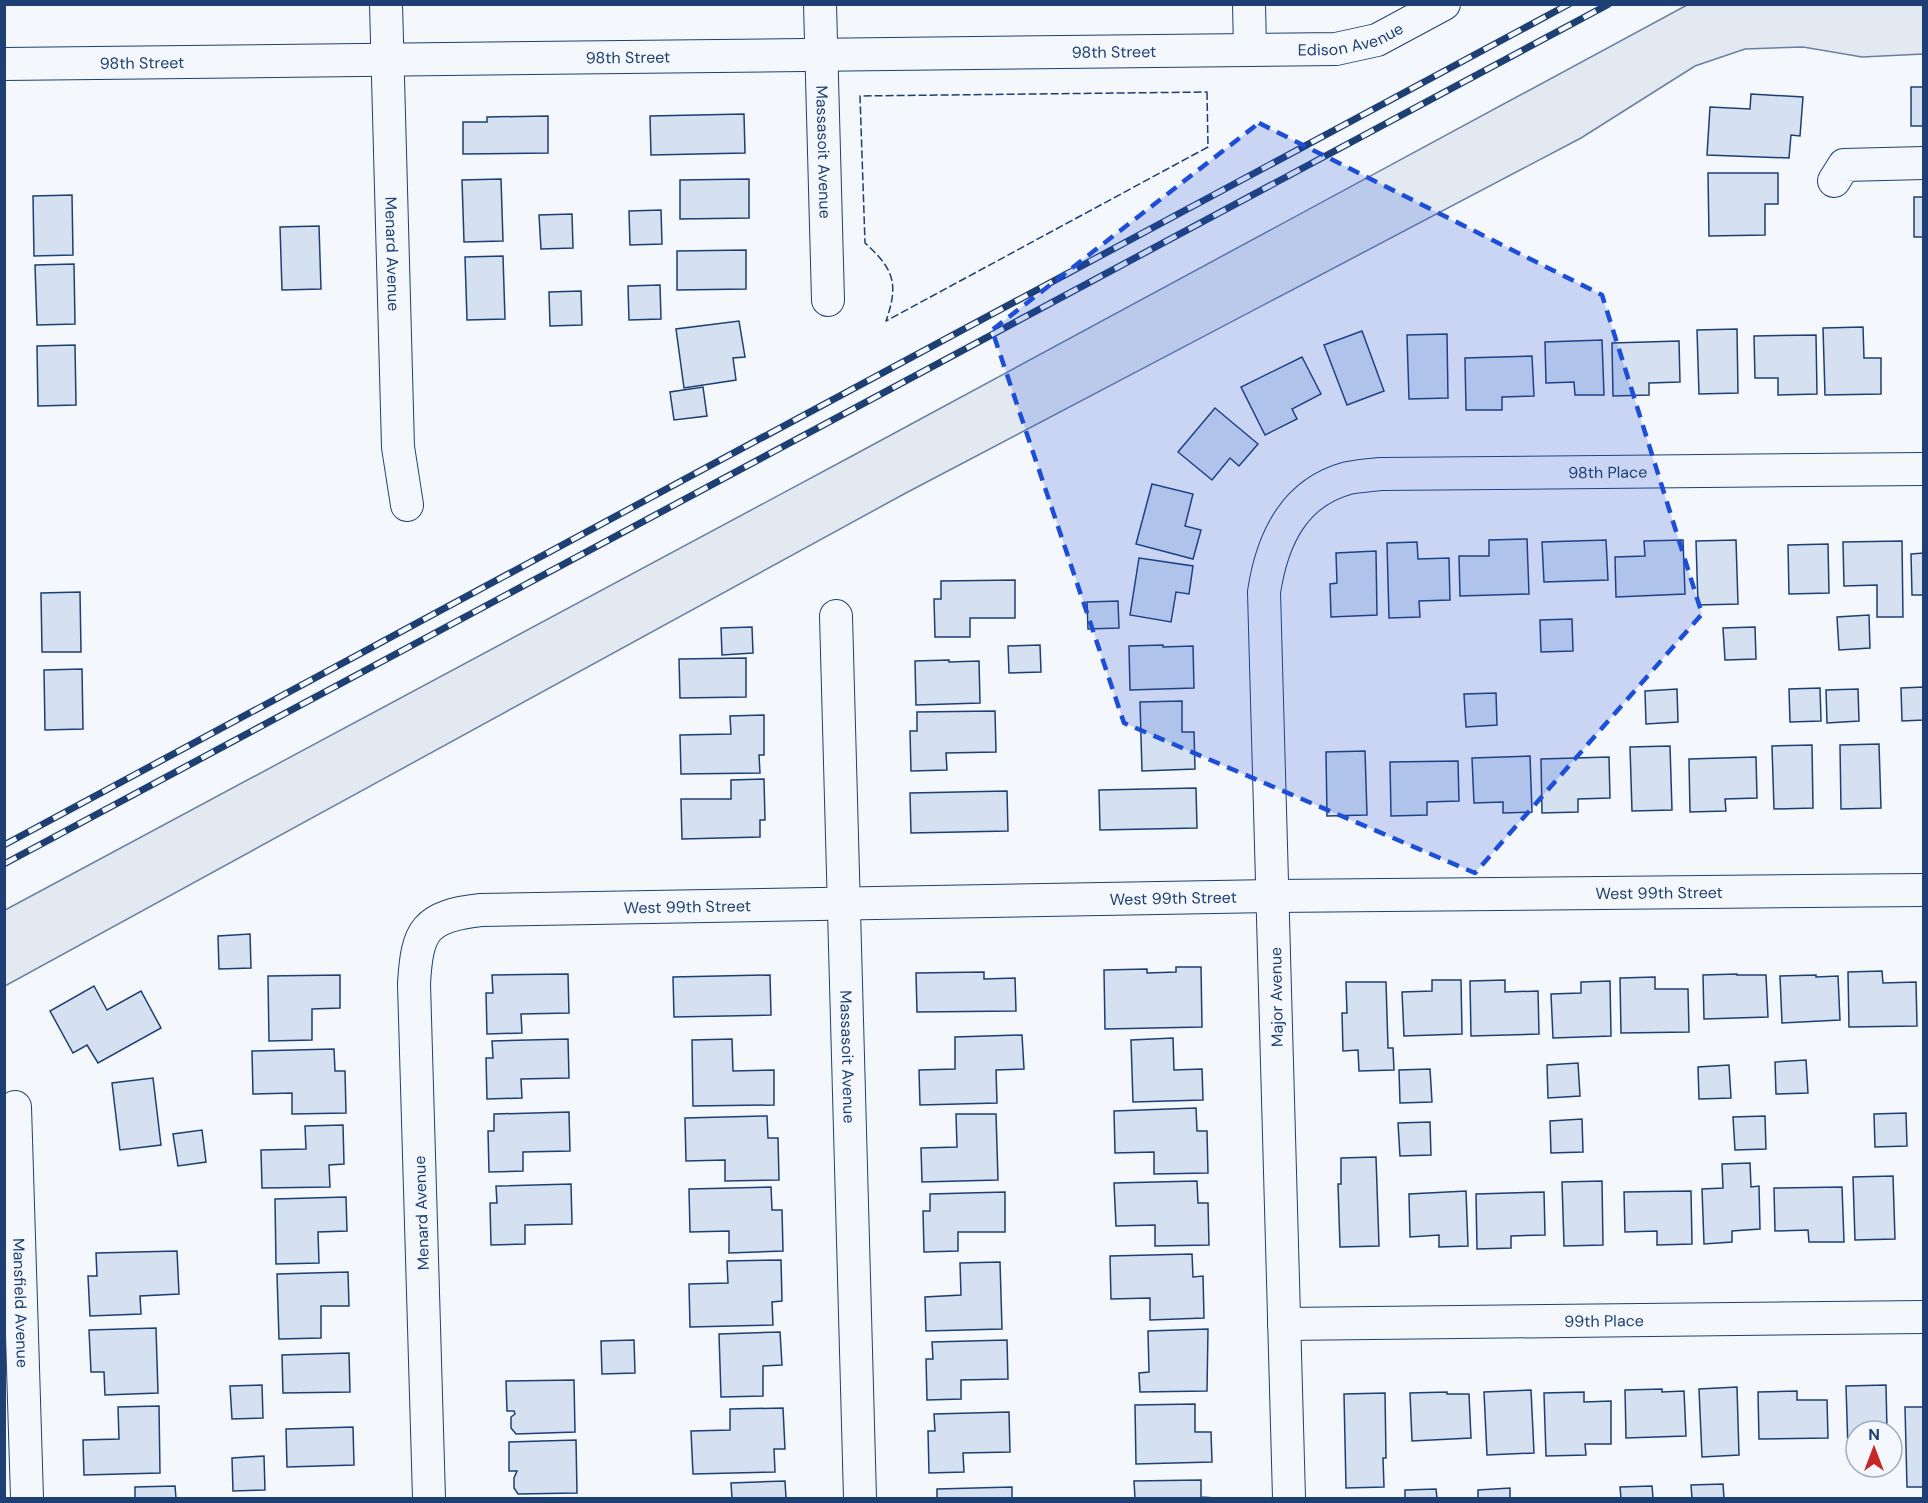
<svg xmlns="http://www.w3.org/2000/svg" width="1928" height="1503" viewBox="0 0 1928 1503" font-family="'DM Sans',sans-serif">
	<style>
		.green { fill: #e3e9f0; stroke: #687fa3; stroke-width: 1.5 }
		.building { fill: #d5e0f0; stroke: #1d3f73; stroke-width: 1.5 }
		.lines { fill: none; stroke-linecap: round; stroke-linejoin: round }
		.minor-casing { stroke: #1d3f73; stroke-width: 34 }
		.minor { stroke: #f4f7fb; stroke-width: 32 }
		.rail-casing { stroke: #1d3f73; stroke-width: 7 }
		.rail { stroke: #f4f7fb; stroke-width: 4.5; stroke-dasharray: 14; stroke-linecap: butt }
		.fence { stroke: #1d3f73; stroke-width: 1.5; stroke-dasharray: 8 3; stroke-linecap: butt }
		.marked { fill: #1d4ed8; fill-opacity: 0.2; stroke: #1d4ed8; stroke-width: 4.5; stroke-dasharray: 12 8; stroke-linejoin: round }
		.labels { text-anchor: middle; stroke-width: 4.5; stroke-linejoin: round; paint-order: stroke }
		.street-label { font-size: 16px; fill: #1d3f73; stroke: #f4f7fb }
	</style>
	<rect width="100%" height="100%" fill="#f4f7fb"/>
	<path class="green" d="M1687,5H1923V54L1862,57L1803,47L1745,49L1695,66L1581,138L904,494L5,986V910L852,456Z"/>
	<g class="building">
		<rect x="1911" y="87" width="13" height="39"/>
		<path d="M1751,94L1803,97L1800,136L1791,135L1789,158L1707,155L1710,107L1750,109Z"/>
		<path d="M744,114L745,153L651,155L650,116Z"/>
		<path d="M548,116V153L463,154V122H487V117Z"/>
		<path d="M1708,173H1778V204H1765V235L1709,236Z"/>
		<path d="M501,179L503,241L464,242L462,180Z"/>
		<path d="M749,179V218L680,219V180Z"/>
		<path d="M72,195L73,255L34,256L33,196Z"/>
		<rect x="1914" y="197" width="10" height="40"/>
		<path d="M661,210L662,244L630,245L629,211Z"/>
		<path d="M572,214L573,248L541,249L539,215Z"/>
		<path d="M319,226L321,289L282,290L280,227Z"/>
		<path d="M746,250V289L677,290V251Z"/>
		<path d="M503,256L505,319L467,320L465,257Z"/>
		<path d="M74,264L75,324L37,325L35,265Z"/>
		<path d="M660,285L661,319L629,320L628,286Z"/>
		<path d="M581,291L582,325L550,326L549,292Z"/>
		<path d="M739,321L745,357L733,358L736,380L684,388L676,329Z"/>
		<path d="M1863,327L1864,358H1881V394L1825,395L1823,328Z"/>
		<path d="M1737,329L1738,393L1699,394L1697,330Z"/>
		<path d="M1362,331L1384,391L1347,405L1324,345Z"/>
		<path d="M1447,334L1448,398L1409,399L1407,335Z"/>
		<path d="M1816,335L1817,394L1778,395V378H1755L1754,336Z"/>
		<path d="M1602,340L1604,395H1575L1574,382L1546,383L1545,342Z"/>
		<path d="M1679,341L1680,382L1649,383V395L1613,396L1612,343Z"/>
		<path d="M75,345L76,405L38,406L37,346Z"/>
		<path d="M1532,356L1534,396L1502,397V410H1466L1465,358Z"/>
		<path d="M1302,357L1321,394L1292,409L1297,419L1265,435L1241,387Z"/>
		<path d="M703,387L707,416L674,420L670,392Z"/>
		<path d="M1215,408L1258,444L1239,466L1230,458L1212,480L1178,452Z"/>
		<path d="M1152,484L1193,494L1185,526L1201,530L1193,559L1136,544Z"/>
		<path d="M1527,539L1529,594L1460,596L1459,556H1489V540Z"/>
		<path d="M1606,540L1608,580L1544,582L1542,542Z"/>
		<path d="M1683,540L1685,594L1616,597L1615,557L1645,556L1644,541Z"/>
		<path d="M1736,540L1738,604L1698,605L1696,541Z"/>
		<path d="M1902,541L1903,617H1877V585L1844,586L1843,542Z"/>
		<path d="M1417,542L1418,559L1449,558L1450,600L1419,601L1420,617L1389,618L1387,543Z"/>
		<path d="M1828,544L1829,593L1789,594L1788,545Z"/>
		<path d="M1376,551L1377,615L1331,617L1330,584L1337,583L1336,553Z"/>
		<path d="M1924,553V595H1912L1911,554Z"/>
		<path d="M1139,558L1193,566L1189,594L1176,592L1171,622L1130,615Z"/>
		<path d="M1015,580V618H970V637H935L934,599H941V581Z"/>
		<path d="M80,592L81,652H42L41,593Z"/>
		<path d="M1118,601L1119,628L1088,629L1087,602Z"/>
		<path d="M1869,615L1870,648L1839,650L1837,617Z"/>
		<path d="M1572,619L1573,651L1541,652L1540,620Z"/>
		<path d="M752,627L753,653L722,655L721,628Z"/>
		<path d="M1755,627L1756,659L1725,660L1723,628Z"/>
		<path d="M1040,645L1041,672L1009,673L1008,646Z"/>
		<path d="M1163,645V647L1193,646L1194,688L1130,690L1129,646Z"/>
		<path d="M746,658V697L680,698L679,659Z"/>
		<path d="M949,660V662L979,661L980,703L916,705L915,661Z"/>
		<path d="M82,669L83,729L45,730L44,670Z"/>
		<path d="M1924,687V720L1902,721L1901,688Z"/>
		<path d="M1820,688L1821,721L1790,722L1789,689Z"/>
		<path d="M1677,689L1678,722L1646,724L1645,691Z"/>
		<path d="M1858,689L1859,721L1827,723L1826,690Z"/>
		<path d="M1496,693L1497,725L1466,727L1464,694Z"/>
		<path d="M1182,701V732H1194L1195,769L1142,771L1140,702Z"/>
		<path d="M995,711L996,752L946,753L947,770L911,771L910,731H917V712Z"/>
		<path d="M764,715V755H759L760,773L681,774L680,735L731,734L730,716Z"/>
		<path d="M1879,744L1881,808L1841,809L1840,745Z"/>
		<path d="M1812,745L1813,808L1774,809L1772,746Z"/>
		<path d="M1670,746L1672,810L1632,811L1630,747Z"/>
		<path d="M1365,751L1367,815L1327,816L1326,752Z"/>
		<path d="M1530,756L1532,812L1503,813V802L1474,803L1472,758Z"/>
		<path d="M1609,757L1610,798L1578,799V812L1542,813L1541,759Z"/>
		<path d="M1756,757L1757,798L1725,799L1726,811L1690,812L1689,759Z"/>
		<path d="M1458,761L1459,801L1427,802V815L1391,816L1390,762Z"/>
		<path d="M764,779L765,820H760V837L682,839L681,799H731V780Z"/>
		<path d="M1196,788L1197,828L1100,830L1099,790Z"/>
		<path d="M1007,791L1008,831L911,833L910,793Z"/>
		<path d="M250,934L251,968L219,969L218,936Z"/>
		<path d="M1176,967H1201L1202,1027L1105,1029L1104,970L1147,969V973L1176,972Z"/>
		<path d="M1882,971L1883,983L1916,982L1917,1026L1849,1027L1848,972Z"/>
		<path d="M984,972V979L1015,978L1016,1011L917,1012L916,973Z"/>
		<path d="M568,974L569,1013L521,1014L522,1033L487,1034L486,993H493L492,975Z"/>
		<path d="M1737,974V975H1766L1768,1017L1704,1019L1703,975Z"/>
		<path d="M340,975V1008L312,1009V1040L269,1041L268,976Z"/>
		<path d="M770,975L771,1015L674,1017L673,977Z"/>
		<path d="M1816,975V977L1838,976L1840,1020L1782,1023L1780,976Z"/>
		<path d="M1655,977V989H1688L1689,1032L1621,1033L1620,978Z"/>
		<path d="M1432,980H1461L1462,1034L1404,1036L1402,992L1432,991Z"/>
		<path d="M1505,980V992L1538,991L1539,1034L1471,1036L1470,981Z"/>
		<path d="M1610,981L1611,1036L1553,1038L1551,994L1581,993V982Z"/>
		<path d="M1346,982H1386L1388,1048H1393L1394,1070L1359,1071L1358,1050L1343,1051L1342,1013H1347Z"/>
		<path d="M94,986L107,1010L141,991L161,1028L98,1063L87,1045L73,1053L50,1011Z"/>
		<path d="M1022,1035L1024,1069L996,1070L997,1103L920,1105L919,1070L955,1069V1037Z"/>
		<path d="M1173,1038L1174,1070L1202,1069L1203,1100L1133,1102L1131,1040Z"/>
		<path d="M568,1039L569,1078L521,1079L522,1098L487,1099L486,1058H493L492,1041Z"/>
		<path d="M732,1039L733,1071L774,1070V1105L693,1106L692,1040Z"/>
		<path d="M334,1049L335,1071H345L346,1113L292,1114V1093L253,1094L252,1051Z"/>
		<path d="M1806,1060L1808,1093L1776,1094L1775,1062Z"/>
		<path d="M1578,1063L1580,1096L1548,1098L1547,1065Z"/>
		<path d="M1729,1065L1731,1098L1699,1099L1698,1067Z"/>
		<path d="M1430,1069L1432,1102L1400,1103L1399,1070Z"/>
		<path d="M153,1078L161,1145L120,1150L112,1083Z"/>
		<path d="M1196,1108L1197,1131H1207L1208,1173L1154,1174V1152L1115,1153L1114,1111Z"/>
		<path d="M569,1112L570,1151L523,1152V1171L489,1172L488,1131H494V1114Z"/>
		<path d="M1906,1113L1907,1146L1875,1147L1874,1114Z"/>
		<path d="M956,1114H996L998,1180L922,1182L921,1148L957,1147Z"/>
		<path d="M767,1116L768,1138H778L779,1180L725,1181V1160L686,1161L685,1118Z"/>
		<path d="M1765,1116L1766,1149L1735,1150L1733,1117Z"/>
		<path d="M1582,1119L1583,1152L1551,1153L1550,1121Z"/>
		<path d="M1430,1122L1431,1155L1400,1156L1398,1123Z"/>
		<path d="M343,1125L344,1164L329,1165L330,1187L262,1188L261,1150L306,1149L305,1126Z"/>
		<path d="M202,1130L206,1162L178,1166L173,1134Z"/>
		<path d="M1376,1157L1379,1246L1340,1247L1338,1184H1341V1158Z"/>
		<path d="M1750,1163L1751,1187L1759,1186L1760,1229L1732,1231V1242L1704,1244L1702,1189L1723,1188L1722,1164Z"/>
		<path d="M1893,1176L1895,1239L1855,1240L1853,1177Z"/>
		<path d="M1197,1181L1198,1203H1208L1209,1245L1155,1246V1225L1116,1226L1114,1183Z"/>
		<path d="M1602,1181L1603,1245L1564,1246L1562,1182Z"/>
		<path d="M571,1184L572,1224L525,1225V1244L491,1245L490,1203H497L496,1186Z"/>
		<path d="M771,1187L772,1210H782L783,1251L729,1253V1231L690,1232L689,1189Z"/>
		<path d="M1842,1187L1844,1242H1809L1808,1230L1775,1231L1774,1188Z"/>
		<path d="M1466,1191L1468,1246L1439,1247V1235L1410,1237L1409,1194Z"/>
		<path d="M1691,1191L1692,1244L1657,1245V1231L1625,1232L1624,1192Z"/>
		<path d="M1005,1192V1232H958V1251L924,1252L923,1211H930V1194Z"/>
		<path d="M1544,1192L1545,1235L1511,1236V1248L1477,1249L1476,1194Z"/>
		<path d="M346,1197L347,1231L318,1232L319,1263L276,1264L275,1199Z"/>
		<path d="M177,1251L179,1294L140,1296L141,1314L90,1316L88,1276H97L96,1253Z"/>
		<path d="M1192,1254L1193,1277L1203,1276L1204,1318L1150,1320V1298L1111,1299L1110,1256Z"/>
		<path d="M781,1260L782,1301L772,1302L773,1325L690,1327L689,1284L728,1283L727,1261Z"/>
		<path d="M1000,1262L1002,1329L926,1331L925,1297L961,1295L960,1263Z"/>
		<path d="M348,1272L349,1306H321V1338L279,1339L277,1274Z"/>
		<path d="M156,1328L158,1393L105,1395L104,1372H91L89,1330Z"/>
		<path d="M1208,1329L1207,1391L1140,1392L1139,1373L1149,1372L1148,1331Z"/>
		<path d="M780,1332L782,1365L763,1366V1396L721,1397L719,1334Z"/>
		<path d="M634,1340L635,1373L602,1374L601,1341Z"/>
		<path d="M1007,1340L1008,1379L961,1380V1399L927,1400L926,1359H933L932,1342Z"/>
		<path d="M349,1353L350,1392L283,1393L282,1355Z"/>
		<path d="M574,1380L575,1432L516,1434L511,1428V1417L515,1414L514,1411H507L506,1381Z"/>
		<path d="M262,1385L263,1418L232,1419L230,1386Z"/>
		<path d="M1886,1385L1887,1431H1856V1450H1848L1846,1386Z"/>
		<path d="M1737,1387L1739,1455L1702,1457L1699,1389Z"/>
		<path d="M1662,1389V1392L1684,1391L1686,1436L1626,1438L1625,1390Z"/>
		<path d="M1531,1390L1534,1453L1487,1455L1484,1392Z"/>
		<path d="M1797,1391V1400H1827L1828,1438L1759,1439L1758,1392Z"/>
		<path d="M1447,1392V1394H1469L1471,1438L1412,1441L1410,1393Z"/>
		<path d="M1584,1392V1402L1611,1401V1444H1585L1586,1455L1546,1456L1544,1393Z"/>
		<path d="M1385,1393L1386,1458H1383L1384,1487L1346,1488L1344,1394Z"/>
		<path d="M1195,1404V1432H1211L1212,1462L1136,1464L1135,1405Z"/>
		<path d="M159,1406L160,1473L84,1475L83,1440L119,1439L118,1407Z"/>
		<path d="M1905,1407H1924V1487H1907Z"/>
		<path d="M783,1408L785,1449H774L775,1472L693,1474L691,1431L730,1430V1409Z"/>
		<path d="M1009,1412L1010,1452L963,1453L964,1472L929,1473L928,1431H935L934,1414Z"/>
		<path d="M353,1427L354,1465L287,1467L286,1429Z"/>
		<path d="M576,1440L577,1493L518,1494L514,1488V1478L517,1471H509V1442Z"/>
		<path d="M264,1456L265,1490L233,1491L232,1458Z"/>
		<path d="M1201,1480V1497L1216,1498H1135L1134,1481Z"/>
		<path d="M785,1481L786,1498H732L731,1483Z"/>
		<path d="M1723,1484L1724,1498H1692L1691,1485Z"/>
		<path d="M175,1486L176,1498H135V1487Z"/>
		<path d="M1652,1486L1653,1498H1621L1620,1487Z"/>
		<path d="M1012,1487V1498H937V1489Z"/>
		<path d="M1510,1488V1498H1478V1490Z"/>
		<path d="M1436,1489L1437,1498H1405V1490Z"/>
	</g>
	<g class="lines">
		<g class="minor-casing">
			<g id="minor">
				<path id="s1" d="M386,4L398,447L407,505"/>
				<path id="s2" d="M820,4L828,300"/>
				<path d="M1249,4L1250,49"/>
				<path id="s3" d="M4,64L1336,49L1377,40L1444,4"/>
				<path d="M1834,181L1844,165L1924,163"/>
				<path id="s4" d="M836,616L860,1498"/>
				<path id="s5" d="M15,1107L27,1498"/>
				<path id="s6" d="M1284,1324L1924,1317"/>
				<path id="s7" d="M429,1498L414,984C417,930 425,916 481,910L1273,896L1924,890"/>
				<path id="s8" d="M1289,1498L1264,592C1272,540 1293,493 1348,478C1359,476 1370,475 1381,474L1924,469"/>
			</g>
		</g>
		<use href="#minor" class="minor"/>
		<g class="rail-casing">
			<g id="rail">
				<path d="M4,845L1569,4"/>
				<path d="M4,864L1609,4"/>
			</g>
		</g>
		<use href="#rail" class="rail"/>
		<path class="fence" d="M1207,92L1208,147L886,321C899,284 894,269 865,243L860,96Z"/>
	</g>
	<path class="marked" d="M1259,123L1602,295L1702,614L1475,873L1124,723L992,330Z"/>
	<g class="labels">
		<g class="street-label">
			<text dy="6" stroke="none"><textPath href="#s3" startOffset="1348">Edison Avenue</textPath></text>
			<text dy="6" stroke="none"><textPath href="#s3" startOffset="1110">98th Street</textPath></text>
			<text dy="6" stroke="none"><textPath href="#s3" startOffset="624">98th Street</textPath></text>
			<text dy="6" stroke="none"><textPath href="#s3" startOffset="138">98th Street</textPath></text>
			<text dy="6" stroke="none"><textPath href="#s2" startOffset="148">Massasoit Avenue</textPath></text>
			<text dy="6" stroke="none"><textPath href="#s1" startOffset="250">Menard Avenue</textPath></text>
			<text dy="6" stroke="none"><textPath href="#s8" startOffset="1317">98th Place</textPath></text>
			<text dy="6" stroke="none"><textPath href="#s7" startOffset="1808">West 99th Street</textPath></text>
			<text dy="6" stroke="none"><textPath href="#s7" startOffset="1322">West 99th Street</textPath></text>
			<text dy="6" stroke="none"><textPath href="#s7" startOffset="836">West 99th Street</textPath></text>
			<text transform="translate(1276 997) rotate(-91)" y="6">Major Avenue</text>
			<text dy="6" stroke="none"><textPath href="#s4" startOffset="441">Massasoit Avenue</textPath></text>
			<text transform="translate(421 1213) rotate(-92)" y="6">Menard Avenue</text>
			<text dy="6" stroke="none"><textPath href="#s5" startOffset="196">Mansfield Avenue</textPath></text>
			<text dy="6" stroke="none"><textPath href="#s6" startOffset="320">99th Place</textPath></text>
		</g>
	</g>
	<rect width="1928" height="1503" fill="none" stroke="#1d3f73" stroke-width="12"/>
	<g transform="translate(1874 1449)"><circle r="28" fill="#f4f7fb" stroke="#9eadc5" stroke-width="1.5"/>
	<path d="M0-4.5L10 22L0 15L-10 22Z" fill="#c62828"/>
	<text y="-9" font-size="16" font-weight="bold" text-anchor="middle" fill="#1d3f73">N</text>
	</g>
</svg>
